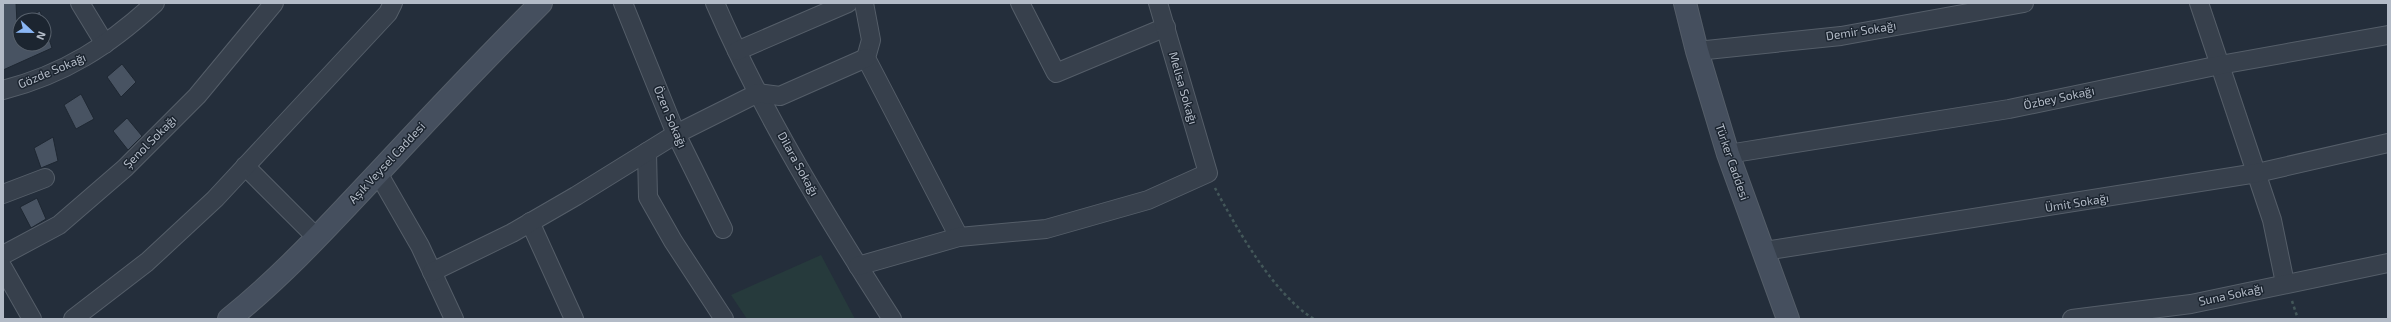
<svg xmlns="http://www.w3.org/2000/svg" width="2391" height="322" viewBox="0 0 2391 322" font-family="'Exo 2',sans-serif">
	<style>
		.green { fill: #263a3c }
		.building { fill: #485362; stroke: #1e2732 }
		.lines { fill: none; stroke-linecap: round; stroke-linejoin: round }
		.street-casing { stroke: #555e69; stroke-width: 20 }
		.secondary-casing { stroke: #555e69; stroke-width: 24 }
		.path { stroke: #435759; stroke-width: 2.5; stroke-dasharray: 3 3; stroke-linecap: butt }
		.street { stroke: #37404c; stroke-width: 18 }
		.secondary { stroke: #454f5e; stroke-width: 22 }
		.labels { text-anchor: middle; stroke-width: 3; stroke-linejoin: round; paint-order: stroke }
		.street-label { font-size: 12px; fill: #b3bbc7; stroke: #1c2530 }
	</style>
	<rect width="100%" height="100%" fill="#242e3b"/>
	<path class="green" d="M821,255L855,319H747L731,295Z"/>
	<g class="building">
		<path d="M3,3H16L17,23L20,22V44H44V23L52,48L3,70Z"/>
		<path d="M40,11L43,20H23Z"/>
		<path d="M122,64L136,82L121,97L107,77Z"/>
		<path d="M81,94L94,119L76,129L64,105Z"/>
		<path d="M127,118L142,136L128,150L113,131Z"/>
		<path d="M53,137L58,161L41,168L34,148Z"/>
		<path d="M37,198L46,219L31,228L20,207Z"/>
	</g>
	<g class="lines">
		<g class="street-casing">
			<g id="street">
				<path d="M80,3L105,44"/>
				<path d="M623,3L676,134L723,229"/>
				<path d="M715,3C763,114 827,218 892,319"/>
				<path d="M864,3L871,40L866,58L959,237"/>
				<path d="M1020,3L1056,73L1166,27"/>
				<path d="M2199,3L2272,220L2285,283"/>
				<path d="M737,51L848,3"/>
				<path d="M1697,51L1841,36L2024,3"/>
				<path d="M3,90C65,74 108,46 155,3"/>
				<path d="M647,152L648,197L673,241L724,319"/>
				<path d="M1728,154L2009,109L2220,65L2388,35"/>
				<path d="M245,166L317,238"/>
				<path d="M378,173L420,246L454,319"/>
				<path d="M3,194L45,178"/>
				<path d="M530,222L574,319"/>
				<path d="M1765,251L2257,173L2388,143"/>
				<path d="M3,255L59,225L125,168L197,96L274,3"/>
				<path d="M858,266L959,237L1046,229L1148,200L1208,173L1158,3"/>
				<path d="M3,268L32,319"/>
				<path d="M432,272L512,233L576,196L676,134L758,93L780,96L866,58"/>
				<path d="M73,319L147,262L215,199L388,13L393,3"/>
				<path d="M2072,319L2191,304L2388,263"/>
			</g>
		</g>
		<g class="secondary-casing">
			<g id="secondary">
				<path d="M1685,3L1697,51L1728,154L1788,319"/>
				<path d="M229,319C284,275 331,223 379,172C432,115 486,58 541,3"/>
			</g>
		</g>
		<g class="path">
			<path d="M1215,188C1237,229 1274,295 1314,319"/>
			<path d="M2292,301L2298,319"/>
		</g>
		<use href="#street" class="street"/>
		<use href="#secondary" class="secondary"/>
	</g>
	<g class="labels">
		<g class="street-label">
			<text transform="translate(1861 31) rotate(-9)" y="4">Demir Sokağı</text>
			<text transform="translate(52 71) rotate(-23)" y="4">Gözde Sokağı</text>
			<text transform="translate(1183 88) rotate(74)" y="4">Melisa Sokağı</text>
			<text transform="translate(2059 98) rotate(-12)" y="4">Özbey Sokağı</text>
			<text transform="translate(670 117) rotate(67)" y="4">Özen Sokağı</text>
			<text transform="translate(150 142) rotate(-45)" y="4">Şenol Sokağı</text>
			<text transform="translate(1732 162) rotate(71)" y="4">Türker Caddesi</text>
			<text transform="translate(387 163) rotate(-47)" y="4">Aşık Veysel Caddesi</text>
			<text transform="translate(798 164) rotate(61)" y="4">Dilara Sokağı</text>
			<text transform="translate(2077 203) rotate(-9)" y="4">Ümit Sokağı</text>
			<text transform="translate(2231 295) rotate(-12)" y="4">Suna Sokağı</text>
		</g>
	</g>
	<rect width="2391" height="322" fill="none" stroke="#b3bbc7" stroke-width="8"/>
	<g transform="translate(32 32) rotate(112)"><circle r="19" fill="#1c2530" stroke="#58616c"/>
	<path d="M0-3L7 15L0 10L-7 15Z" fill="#8ab6f4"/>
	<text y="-6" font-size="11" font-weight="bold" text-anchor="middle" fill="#b3bbc7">N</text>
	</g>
</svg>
